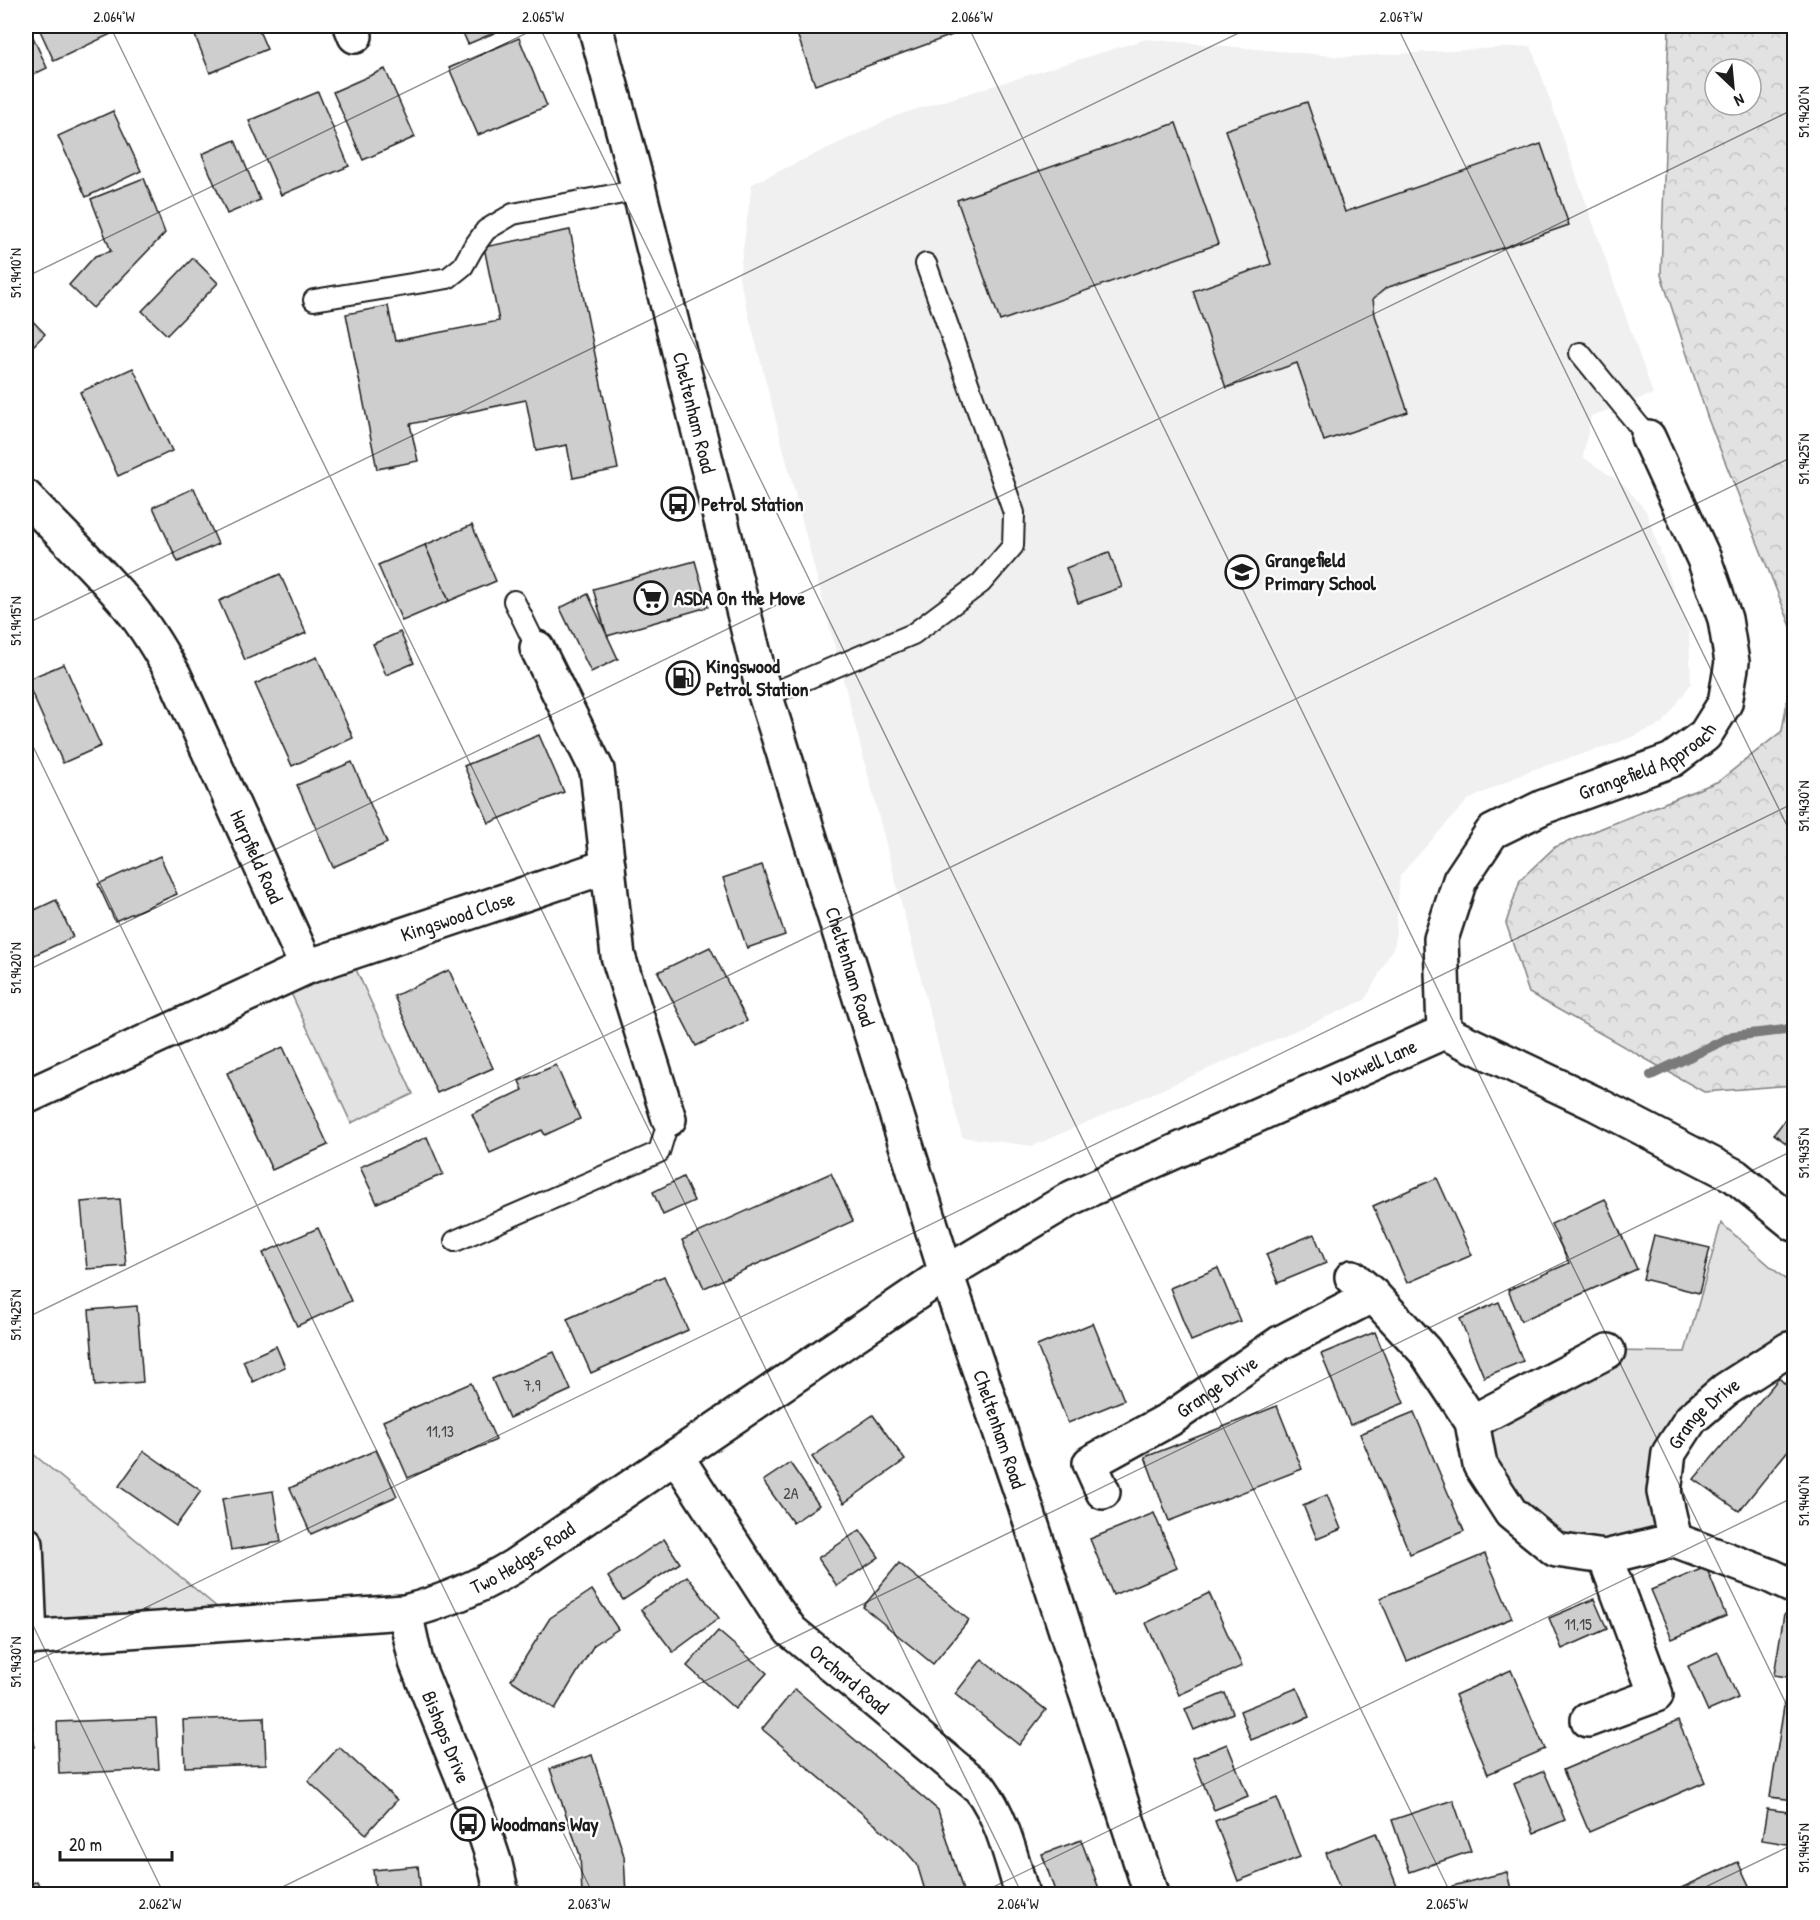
<svg xmlns="http://www.w3.org/2000/svg" width="1820" height="1920" viewBox="0 0 1820 1920" font-family="'Patrick Hand',sans-serif">
	<style>
		.built { fill: #f0f0f0 }
		.grass { fill: #e2e2e2; stroke: #7f7f7f; stroke-width: 1.5 }
		.park { fill: url(#park-crowns); stroke: #7f7f7f; stroke-width: 1.5; fill-rule: evenodd }
		.lines { fill: none; stroke-linecap: round; stroke-linejoin: round }
		.stream { stroke: #7a7a7a; stroke-width: 10 }
		.building { fill: #cecece; stroke: #1c1c1c; stroke-width: 1.5 }
		.lane-casing { stroke: #1c1c1c; stroke-width: 24 }
		.street-casing { stroke: #1c1c1c; stroke-width: 38 }
		.secondary-casing { stroke: #1c1c1c; stroke-width: 38 }
		.lane { stroke: #fff; stroke-width: 20 }
		.street { stroke: #fff; stroke-width: 33 }
		.secondary { stroke: #fff; stroke-width: 33 }
		.ticks { fill: none; stroke: #1c1c1c; stroke-width: 1.5; stroke-opacity: 0.45 }
		.labels { text-anchor: middle; stroke-width: 4.5; stroke-linejoin: round; paint-order: stroke }
		.number-label { font-size: 16px; fill: #484848 }
		.street-label { font-size: 20px; fill: #1c1c1c; stroke: #fff }
		.poi-label { font-size: 20px; font-weight: bold; fill: #1c1c1c; stroke: #fff; text-anchor: start }
		.neatline { fill: none; stroke: #1c1c1c; stroke-width: 2 }
		.ticks-label { font-size: 15px; text-anchor: middle; fill: #1c1c1c }
	</style>
	<defs>
		<pattern id="park-crowns" width="20" height="18" patternUnits="userSpaceOnUse" patternTransform="scale(1.5)"><rect width="20" height="18" fill="#e2e2e2"/><path d="M2 6a3 3 0 1 1 6 0M12 15a3 3 0 1 1 6 0" fill="none" stroke="#c1c1c1"/></pattern>
	</defs>
	<rect width="100%" height="100%" fill="#fff"/>
	<filter id="ink" filterUnits="userSpaceOnUse"><feTurbulence type="fractalNoise" baseFrequency=".0167" numOctaves="2"/><feDisplacementMap in="SourceGraphic" scale="12" xChannelSelector="R" yChannelSelector="G"/><feConvolveMatrix kernelMatrix="1 2 1 2 8 2 1 2 1" color-interpolation-filters="sRGB"/></filter>
	<g filter="url(#ink)">
		<path class="built" d="M1146,39L1345,57L1531,46L1653,394L1591,416L1583,457L1624,485L1646,511L1689,633L1691,684L1662,724L1620,742L1529,771L1468,800L1400,875L1395,944L1365,1000L1033,1146L962,1137L739,278L752,184L898,115Z"/>
		<g class="grass">
			<path d="M349,954L413,1094L351,1123L284,978Z"/>
			<path d="M1721,1223L1794,1287V1344L1669,1453L1675,1540L1605,1557L1511,1513L1472,1422L1608,1351L1685,1352Z"/>
			<path d="M26,1448L236,1623L26,1634Z"/>
		</g>
		<g class="park">
			<path d="M1669,26H1794V634L1708,419L1661,275ZM1715,69H1751V105H1715Z"/>
			<path d="M1794,661V1085L1704,1092L1529,993L1506,923L1520,880L1555,847L1719,781L1782,731Z"/>
		</g>
		<g class="lines">
			<path class="stream" d="M1651,1075L1733,1036L1794,1029"/>
		</g>
		<g class="building">
			<path d="M26,26H28L47,68L26,78Z"/>
			<path d="M38,26H107L111,34L54,61Z"/>
			<path d="M212,26H257L267,49L210,73L194,33Z"/>
			<path d="M460,26H499L501,30L468,44Z"/>
			<path d="M802,26H977L815,85L795,28Z"/>
			<path d="M519,38L547,106L478,135L449,68Z"/>
			<path d="M385,69L415,137L363,160L333,92Z"/>
			<path d="M318,92L349,166L281,195L249,121Z"/>
			<path d="M1307,102L1345,212L1541,144L1569,225L1386,288L1373,299L1375,315L1408,412L1324,441L1297,363L1226,388L1193,291L1271,264L1225,130Z"/>
			<path d="M113,111L141,171L86,197L58,136Z"/>
			<path d="M1176,123L1218,244L1000,321L957,200Z"/>
			<path d="M235,140L260,200L227,214L202,154Z"/>
			<path d="M144,178L165,233L93,308L69,285L95,256L111,251L91,199Z"/>
			<path d="M570,230L618,469L573,478L567,445L536,451L526,400L410,424L418,461L377,469L346,314L388,306L395,341L499,321L484,247Z"/>
			<path d="M193,258L218,283L167,335L142,311Z"/>
			<path d="M26,314L45,334L26,353Z"/>
			<path d="M133,368L172,451L118,476L80,392Z"/>
			<path d="M194,488L218,544L178,562L153,507Z"/>
			<path d="M472,525L496,581L449,601L425,545Z"/>
			<path d="M425,545L449,601L402,621L378,565Z"/>
			<path d="M1109,552L1122,587L1078,603L1066,568Z"/>
			<path d="M695,561L708,607L607,636L593,589Z"/>
			<path d="M280,574L306,633L245,660L219,601Z"/>
			<path d="M588,594L618,659L591,672L560,608Z"/>
			<path d="M400,632L414,663L386,675L373,644Z"/>
			<path d="M317,657L353,738L292,766L255,684Z"/>
			<path d="M64,664L101,746L63,763L26,680Z"/>
			<path d="M539,735L564,792L489,823L464,766Z"/>
			<path d="M352,762L387,843L333,867L297,785Z"/>
			<path d="M160,856L177,894L115,921L98,884Z"/>
			<path d="M762,865L785,935L747,948L723,878Z"/>
			<path d="M56,900L73,937L26,959V914Z"/>
			<path d="M710,947L747,1021L696,1046L658,972Z"/>
			<path d="M449,970L493,1068L437,1093L394,996Z"/>
			<path d="M283,1047L328,1145L272,1170L227,1073Z"/>
			<path d="M556,1065L580,1119L545,1135L542,1130L490,1153L472,1114L523,1090L519,1081Z"/>
			<path d="M1794,1108V1149L1774,1134Z"/>
			<path d="M427,1137L443,1174L377,1203L360,1167Z"/>
			<path d="M831,1173L853,1221L704,1288L682,1240Z"/>
			<path d="M683,1177L694,1201L663,1215L653,1192Z"/>
			<path d="M1437,1178L1472,1255L1407,1283L1373,1206Z"/>
			<path d="M120,1199L126,1266L87,1269L81,1202Z"/>
			<path d="M1605,1199L1637,1269L1521,1321L1508,1290L1569,1263L1551,1224Z"/>
			<path d="M318,1228L351,1301L297,1326L263,1253Z"/>
			<path d="M1314,1234L1326,1263L1278,1283L1266,1254Z"/>
			<path d="M1654,1235L1710,1248L1699,1293L1643,1279Z"/>
			<path d="M1218,1268L1240,1321L1191,1341L1170,1288Z"/>
			<path d="M664,1276L688,1330L591,1373L567,1319Z"/>
			<path d="M1499,1302L1523,1361L1484,1377L1460,1319Z"/>
			<path d="M137,1306L143,1382L95,1386L89,1310Z"/>
			<path d="M1093,1323L1124,1400L1068,1423L1037,1346Z"/>
			<path d="M1375,1332L1404,1403L1350,1425L1321,1354Z"/>
			<path d="M276,1346L285,1367L253,1382L243,1361Z"/>
			<path d="M554,1352L571,1390L509,1418L492,1379Z"/>
			<path d="M1779,1378L1794,1393V1443L1739,1511L1694,1479Z"/>
			<path d="M471,1383L496,1440L408,1478L383,1421Z"/>
			<path d="M1277,1406L1302,1469L1169,1521L1145,1457Z"/>
			<path d="M1414,1412L1464,1531L1410,1554L1360,1434Z"/>
			<path d="M873,1415L905,1460L844,1503L812,1457Z"/>
			<path d="M376,1450L397,1496L311,1534L290,1488Z"/>
			<path d="M144,1451L201,1491L176,1526L119,1486Z"/>
			<path d="M790,1463L819,1505L793,1523L763,1481Z"/>
			<path d="M273,1491L281,1542L231,1550L222,1499Z"/>
			<path d="M1327,1495L1341,1529L1317,1539L1303,1505Z"/>
			<path d="M1154,1513L1177,1568L1113,1595L1090,1539Z"/>
			<path d="M860,1530L879,1557L837,1586L818,1558Z"/>
			<path d="M664,1539L680,1563L623,1600L608,1577Z"/>
			<path d="M1485,1554L1512,1618L1407,1661L1380,1598Z"/>
			<path d="M899,1563L969,1620L933,1664L863,1607Z"/>
			<path d="M1706,1567L1726,1616L1672,1639L1651,1590Z"/>
			<path d="M687,1576L719,1618L673,1652L641,1610Z"/>
			<path d="M592,1590L618,1629L594,1645L555,1709L511,1680L550,1618Z"/>
			<path d="M1209,1593L1242,1666L1179,1695L1146,1623Z"/>
			<path d="M1594,1599L1607,1629L1562,1649L1549,1618Z"/>
			<path d="M1784,1614L1794,1616V1678L1774,1675Z"/>
			<path d="M718,1631L767,1673L735,1709L687,1666Z"/>
			<path d="M1718,1652L1738,1698L1708,1711L1688,1666Z"/>
			<path d="M982,1659L1046,1710L1019,1745L955,1694Z"/>
			<path d="M1511,1670L1545,1749L1488,1774L1455,1695Z"/>
			<path d="M26,1677H29L34,1747L26,1748Z"/>
			<path d="M1297,1688L1309,1717L1251,1740L1240,1711Z"/>
			<path d="M795,1689L938,1810L964,1894H926L917,1864L903,1848L762,1729Z"/>
			<path d="M1225,1693L1233,1713L1194,1730L1185,1709Z"/>
			<path d="M1785,1700L1794,1702V1800L1770,1797Z"/>
			<path d="M264,1717L266,1764L185,1767L183,1720Z"/>
			<path d="M156,1718L159,1769L59,1774L57,1722Z"/>
			<path d="M1678,1721L1705,1782L1589,1832L1563,1770Z"/>
			<path d="M1227,1744L1248,1796L1214,1810L1193,1758Z"/>
			<path d="M339,1747L397,1800L366,1834L308,1781Z"/>
			<path d="M592,1755L624,1856L626,1894H582L580,1855L550,1769Z"/>
			<path d="M1544,1771L1565,1820L1534,1833L1514,1784Z"/>
			<path d="M1277,1798L1300,1857L1238,1881L1215,1821Z"/>
			<path d="M1453,1800L1471,1851L1410,1872L1392,1820Z"/>
			<path d="M1767,1809L1794,1813V1845L1762,1840Z"/>
			<path d="M1376,1833L1400,1894H1342L1326,1853Z"/>
			<path d="M1081,1840L1101,1894H1056L1042,1854Z"/>
			<path d="M1738,1862L1753,1894H1668Z"/>
			<path d="M418,1866L421,1894H376L373,1870Z"/>
			<path d="M1507,1872L1512,1894H1454L1452,1886Z"/>
			<path d="M37,1881L43,1894H26V1886Z"/>
		</g>
		<g class="lines">
			<g class="lane-casing">
				<g id="lane">
					<path d="M314,300L448,278L463,266L473,248L486,230L513,214L639,190"/>
					<path d="M1580,353L1648,437"/>
					<path d="M514,601L537,648"/>
					<path d="M766,696L913,634L981,583L1013,546L1014,513L926,264"/>
					<path d="M455,1241L659,1152L669,1119"/>
				</g>
			</g>
			<g class="street-casing">
				<g id="street">
					<path d="M351,26L355,36"/>
					<path id="s1" d="M26,497C60,533 96,567 128,605C146,627 160,651 174,675L307,967L26,1097"/>
					<path d="M537,648L597,770L618,956L669,1119"/>
					<path id="s2" d="M307,967L608,866"/>
					<path id="s3" d="M1444,1032L1441,939L1460,880L1492,832L1543,807L1672,760L1705,735L1725,703L1732,662L1725,619L1704,559L1648,437"/>
					<path d="M1352,1277L1373,1295L1425,1351L1472,1422L1480,1465L1511,1513L1556,1550L1605,1557L1675,1540L1771,1576L1794,1587"/>
					<path d="M1472,1422L1608,1351"/>
					<path id="s4" d="M676,1456L775,1609L791,1631L980,1788C1003,1819 1011,1858 1022,1894"/>
					<path id="s5" d="M1103,1492L1090,1463L1170,1419L1280,1343L1373,1295"/>
					<path id="s6" d="M1675,1540L1664,1492L1669,1453L1691,1419L1725,1390L1789,1349"/>
					<path d="M26,1544L30,1638"/>
					<path id="s7" d="M405,1612L416,1662L483,1828L495,1864L502,1894"/>
					<path d="M1588,1720L1656,1695L1605,1557"/>
				</g>
			</g>
			<g class="secondary-casing">
				<g id="secondary">
					<path id="s8" d="M595,26L639,190L760,678L946,1273L1024,1501L1151,1894"/>
					<path id="s9" d="M26,1638L405,1612C445,1602 479,1587 514,1566L946,1273L1073,1197L1444,1032L1594,1103L1735,1176L1794,1224"/>
				</g>
			</g>
			<use href="#lane" class="lane"/>
			<use href="#street" class="street"/>
			<use href="#secondary" class="secondary"/>
		</g>
	</g>
	<path class="ticks" d="M110,26L1022,1894M539,26L1451,1894M968,26L1794,1720M1397,26L1794,840M26,277L541,26M26,624L1253,26M26,732L593,1894M26,971L1794,109M26,1318L1794,456M26,1611L164,1894M26,1666L1794,803M268,1894L1794,1150M979,1894L1794,1497M1691,1894L1794,1844"/>
	<defs>
		<g id="bus-ring" transform="scale(1.725)"><circle r="9.5" fill="#fff" stroke="#1c1c1c" stroke-width="1.5"/><path d="M-5-6H5V4H4V6H2V4H-2V6H-4V4H-5ZM-3.5-4V0h7V-4ZM-3.5 1.2v1.5H-2V1.2ZM2 1.2v1.5H3.5V1.2Z" fill="#1c1c1c"/></g>
		<g id="school-ring" transform="scale(1.725)"><circle r="9.5" fill="#fff" stroke="#1c1c1c" stroke-width="1.5"/><path d="M0-5L7-2L0 1L-7-2ZM-4 1L0 2.5L4 1V4Q0 6-4 4Z" fill="#1c1c1c"/></g>
		<g id="supermarket-ring" transform="scale(1.725)"><circle r="9.5" fill="#fff" stroke="#1c1c1c" stroke-width="1.5"/><path d="M-6-5.5h2.5l.6 2H6L4.5 2H-2.5L-4.4-4H-6ZM-1.5 3.2a1.3 1.3 0 1 0 .1 0ZM3 3.2a1.3 1.3 0 1 0 .1 0Z" fill="#1c1c1c"/></g>
		<g id="fuel-ring" transform="scale(1.725)"><circle r="9.5" fill="#fff" stroke="#1c1c1c" stroke-width="1.5"/><path d="M-5.5-6h7V0h2V4h1.3V-2.5L3-4.5l.8-.8L6-3V5H2.5V1h-1V6h-7ZM-4.2-4.7v3.2H.2V-4.7Z" fill="#1c1c1c"/></g>
	</defs>
	<g fill-rule="evenodd">
		<use href="#bus-ring" x="678" y="504"/>
		<use href="#school-ring" x="1242" y="572"/>
		<use href="#supermarket-ring" x="651" y="598"/>
		<use href="#fuel-ring" x="683" y="678"/>
		<use href="#bus-ring" x="468" y="1824"/>
	</g>
	<g class="labels">
		<g class="number-label">
			<text x="532" y="1391">7,9</text>
			<text x="440" y="1437">11,13</text>
			<text x="791" y="1499">2A</text>
			<text x="1578" y="1630">11,15</text>
		</g>
		<g class="street-label">
			<text dy="7" stroke="none"><textPath href="#s8" startOffset="399">Cheltenham Road</textPath></text>
			<text dy="7" stroke="none"><textPath href="#s3" startOffset="384">Grangefield Approach</textPath></text>
			<text dy="7" stroke="none"><textPath href="#s1" startOffset="432">Harpfield Road</textPath></text>
			<text dy="7" stroke="none"><textPath href="#s2" startOffset="159">Kingswood Close</textPath></text>
			<text dy="7" stroke="none"><textPath href="#s8" startOffset="975">Cheltenham Road</textPath></text>
			<text dy="7" stroke="none"><textPath href="#s9" startOffset="1498">Voxwell Lane</textPath></text>
			<text dy="7" stroke="none"><textPath href="#s5" startOffset="180">Grange Drive</textPath></text>
			<text dy="7" stroke="none"><textPath href="#s6" startOffset="142">Grange Drive</textPath></text>
			<text dy="7" stroke="none"><textPath href="#s8" startOffset="1461">Cheltenham Road</textPath></text>
			<text dy="7" stroke="none"><textPath href="#s9" startOffset="510">Two Hedges Road</textPath></text>
			<text dy="7" stroke="none"><textPath href="#s4" startOffset="285">Orchard Road</textPath></text>
			<text dy="7" stroke="none"><textPath href="#s7" startOffset="132">Bishops Drive</textPath></text>
		</g>
		<g class="poi-label">
			<text x="701" y="511">Petrol Station</text>
			<text x="1265" y="567">Grangefield<tspan x="1265" dy="23">Primary School</tspan></text>
			<text x="674" y="605">ASDA On the Move</text>
			<text x="706" y="673">Kingswood<tspan x="706" dy="23">Petrol Station</tspan></text>
			<text x="491" y="1831">Woodmans Way</text>
		</g>
	</g>
	<rect width="1820" height="1920" fill="none" stroke="#fff" stroke-width="66"/>
	<g transform="translate(1733 87) rotate(154)"><circle r="28" fill="#ffffff" stroke="#a4a4a4" stroke-width="1.5"/>
	<path d="M0-4.5L10 22L0 15L-10 22Z" fill="#1c1c1c"/>
	<text y="-9" font-size="16" font-weight="bold" text-anchor="middle" fill="#1c1c1c">N</text>
	</g>
	<path d="M60 1851v9h112v-9" fill="none" stroke="#1c1c1c" stroke-width="3"/>
	<text x="69" y="1851" font-size="18" fill="#1c1c1c" stroke="#ffffff" stroke-width="4.5" paint-order="stroke">20 m</text>
	<rect x="33" y="33" width="1754" height="1854" class="neatline"/>
	<g class="ticks-label">
		<text x="114" y="22">2.064°W</text>
		<text x="543" y="22">2.065°W</text>
		<text x="972" y="22">2.066°W</text>
		<text x="1401" y="22">2.067°W</text>
		<text transform="translate(1804 112) rotate(-90)" y="5">51.9420°N</text>
		<text transform="translate(16 273) rotate(-90)" y="5">51.9410°N</text>
		<text transform="translate(1804 459) rotate(-90)" y="5">51.9425°N</text>
		<text transform="translate(16 621) rotate(-90)" y="5">51.9415°N</text>
		<text transform="translate(1804 806) rotate(-90)" y="5">51.9430°N</text>
		<text transform="translate(16 968) rotate(-90)" y="5">51.9420°N</text>
		<text transform="translate(1804 1153) rotate(-90)" y="5">51.9435°N</text>
		<text transform="translate(16 1315) rotate(-90)" y="5">51.9425°N</text>
		<text transform="translate(1804 1501) rotate(-90)" y="5">51.9440°N</text>
		<text transform="translate(16 1662) rotate(-90)" y="5">51.9430°N</text>
		<text transform="translate(1804 1848) rotate(-90)" y="5">51.9445°N</text>
		<text x="160" y="1909">2.062°W</text>
		<text x="589" y="1909">2.063°W</text>
		<text x="1018" y="1909">2.064°W</text>
		<text x="1447" y="1909">2.065°W</text>
	</g>
</svg>
